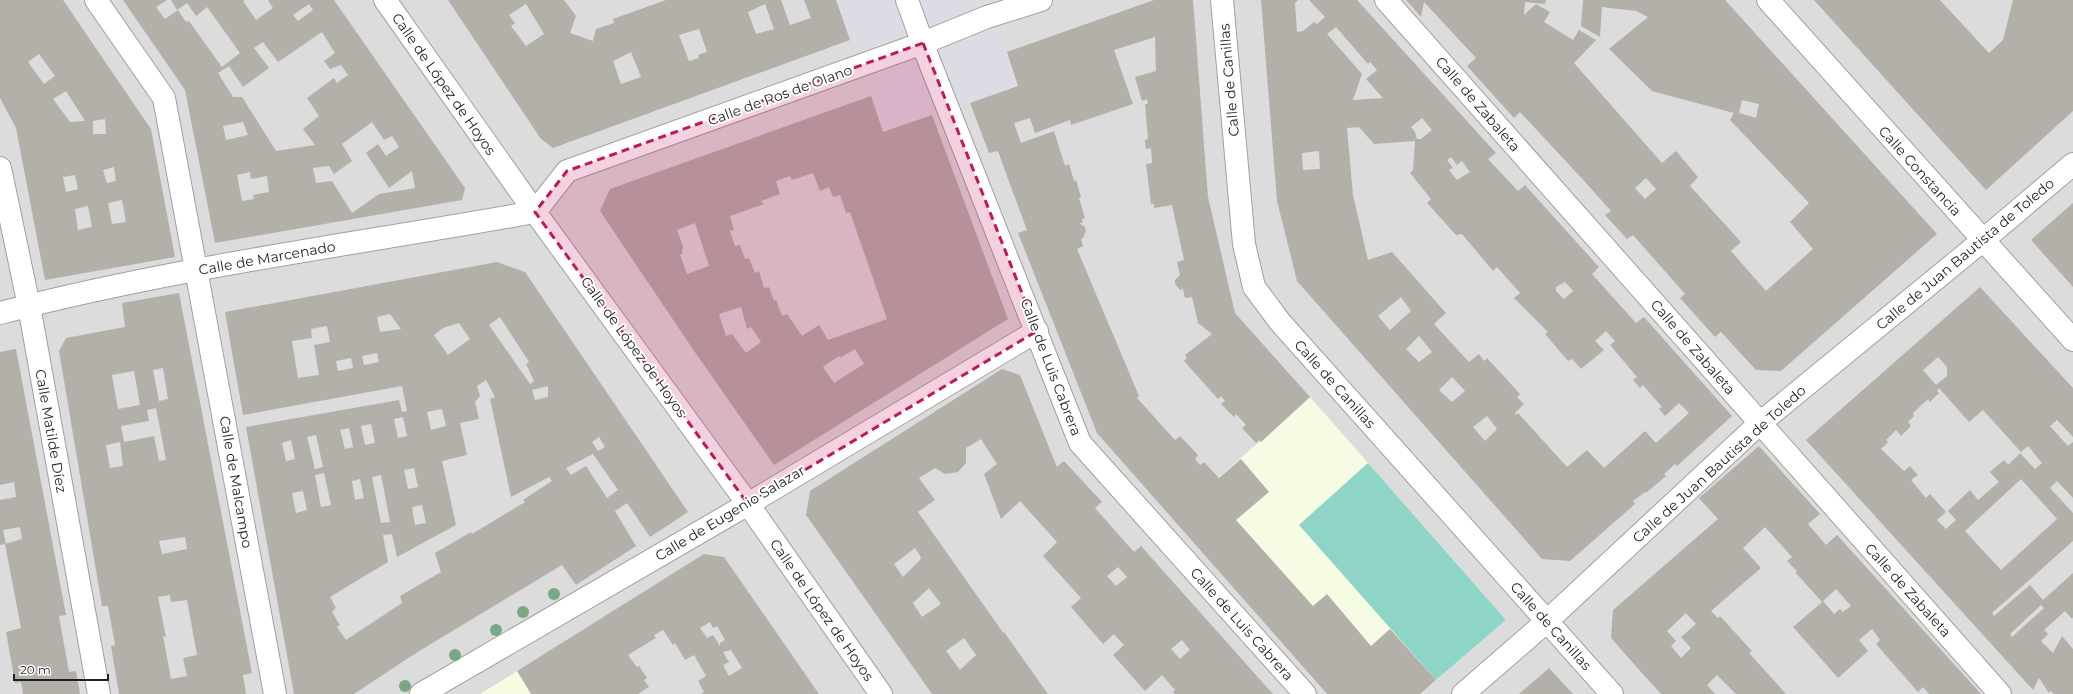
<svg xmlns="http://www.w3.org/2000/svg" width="2073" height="694" viewBox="0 0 2073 694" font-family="Montserrat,sans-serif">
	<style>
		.residential { fill: #dddcdc }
		.education { fill: #f6fbe3 }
		.pitch { fill: #8ed4c7 }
		.plaza { fill: #dddbe4 }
		.building { fill: #b3b0aa; fill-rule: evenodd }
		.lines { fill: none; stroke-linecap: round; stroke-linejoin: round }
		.minor-casing { stroke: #a0a0a0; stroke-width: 24 }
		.tertiary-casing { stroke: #a0a0a0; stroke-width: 24 }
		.minor { stroke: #fff; stroke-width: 22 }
		.tertiary { stroke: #fff; stroke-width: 22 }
		.tree { fill: #79a983 }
		.marked { fill: #c2185b; fill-opacity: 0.2; stroke: #c2185b; stroke-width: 3; stroke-dasharray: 8 5; stroke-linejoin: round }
		.labels { text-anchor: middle; stroke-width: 4; stroke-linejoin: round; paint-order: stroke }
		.street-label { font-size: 14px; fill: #1f1f1f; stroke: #fff }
	</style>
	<rect width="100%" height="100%" fill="#efede6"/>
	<rect class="residential" x="0" y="0" width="2073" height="694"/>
	<g class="education">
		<path d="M1310,397L1506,620L1420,694H1327L1173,518Z"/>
		<path d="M543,655L567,694H480Z"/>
	</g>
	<path class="pitch" d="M1368,463L1506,620L1436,680L1299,525Z"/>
	<path class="plaza" d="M836,0H987L1018,86L883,132Z"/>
	<g class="building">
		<path d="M0,0H63L151,129L175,257L45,280L16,128L0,98ZM39,54L55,76L44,84L28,62ZM66,91L85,121L70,122L53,99ZM105,119L106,134H93V121ZM114,167L116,181L107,183L103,170ZM75,175L78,189L66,192L63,177ZM122,200L126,222L112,224L108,203ZM88,206L92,227L78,230L75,209Z"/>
		<path d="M123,0H167L156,7L165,19L178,10L186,22L189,21L222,67L240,53L207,7L196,16L187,3L177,10L171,0H245L243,1L256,20L273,8L268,0H334L465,188L462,200L215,243L185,90ZM309,4L313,10L298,21L293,15ZM322,32L335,53L324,61L330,69L341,65L348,75L337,83L334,78L307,98L319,116L303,129L315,145L276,151L242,97H233L218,73L229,66L243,87L269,68L254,48L263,42L278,62ZM243,122L248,135L226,140L223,126ZM372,122L384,140L392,136L399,147L386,156L378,144L366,153L389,188L412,171L415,188L379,194L352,213L332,181L316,183L313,168L329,166L334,174L352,161L342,144ZM250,172L251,179L267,176L269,192L253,195L254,199L242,201L237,175Z"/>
		<path d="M448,0H564L576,16L570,33L593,41L596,29L614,23L613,19L666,0H781L790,25L811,18L804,0H836L850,40L553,148L541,139ZM526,4L544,34L526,46L511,26L515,23L509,15ZM765,4L774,29L756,34L748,12ZM699,29L707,52L698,55L699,58L689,61L679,35ZM631,52L641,77L621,84L613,61Z"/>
		<path d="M1154,0H1193L1208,197L1235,313L1310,397L1261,442L1259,440L1256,443L1242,428L1246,425L1236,414L1234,417L1221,404L1225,401L1221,396L1218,399L1184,361L1187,358L1185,355L1212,334L1198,323L1192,297L1185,298L1183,289L1180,290L1175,284V280L1180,275L1177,262L1184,260L1172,205L1154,208V204H1151L1146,164L1152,163L1151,148L1146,149L1145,140L1148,139L1145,104H1148L1147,99L1142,101L1135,77L1156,71L1155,37L1114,50L1133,104L1071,125L1070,120L1035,133L1030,118L1014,123L1021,143L1054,131L1065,166L1069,164L1074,181L1076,180L1081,197L1079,198L1085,218L1082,219L1083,223H1079L1085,227L1086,231L1083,238L1081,239L1083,246L1077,249L1139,396L1137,398L1175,440L1180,436L1198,455L1195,459L1200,465L1204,462L1219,478L1241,459L1269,492L1236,520L1313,606L1327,594L1371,646L1390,629L1436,680L1420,694H1327L1097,433L1018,233L1027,230L1008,179L998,151L989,153L970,103L1018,86L1007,52Z"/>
		<path d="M1261,0H1298L1295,3L1297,32L1303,31L1314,22L1317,24L1325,17L1309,0H1357L1496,153L1488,159L1518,191L1525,185L1599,267L1592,274L1636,323L1644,317L1732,416L1677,466L1675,464L1664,474L1666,476L1646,493L1645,492L1633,501L1635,504L1570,561L1542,559L1297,281L1277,201ZM1336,27L1368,64L1370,62L1377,70L1366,79L1383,98L1353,100L1362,74L1327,34ZM1422,118L1432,130L1421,139H1417L1415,132L1411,127ZM1359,127L1374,144L1415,141L1413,170L1410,173L1431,199L1427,203L1456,235L1462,234L1493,271L1497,267L1520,293L1514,298L1548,332L1545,334L1568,361L1572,359L1581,369L1604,350L1595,341L1606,331L1615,341L1610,345L1637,377L1633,380L1640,388L1643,385L1662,407L1659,409L1665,416L1679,403L1689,413L1656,443L1645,431L1604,468L1587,450L1567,467L1518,413L1516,415L1515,413L1524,404L1517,397L1520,394L1487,358L1484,361L1479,354L1469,362L1434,324L1446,313L1392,252L1368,260L1353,195L1347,128ZM1319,151L1320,169L1303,170L1302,153ZM1451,157L1457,165L1462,161L1470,172L1457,180L1449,170L1453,168L1447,160ZM1565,282L1573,291L1564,299L1556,291V287ZM1401,297L1411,311L1390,330L1378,316ZM1419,336L1432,352L1419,362L1406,349ZM1452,377L1465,391L1452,402L1439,390ZM1487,416L1497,429L1485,441L1473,427Z"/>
		<path d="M1406,0H1546L1545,4L1525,2L1524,15L1536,4L1550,12L1544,22L1573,40L1579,30L1596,40L1574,63L1662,163L1676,151L1698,177L1690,186L1741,242L1731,251L1766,291L1813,249L1790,222L1809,203L1730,120L1734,113L1652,91L1609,49L1648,17L1636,11L1602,7L1600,37L1581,26L1583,0H1725L1937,234L1781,371L1756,370L1721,332L1715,337L1680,298L1685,294L1633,235L1627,239L1605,215L1611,211L1586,183L1520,112L1514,118L1467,66L1476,58L1424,2L1421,17ZM1742,100L1759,104L1756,118L1739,113ZM1646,178L1656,189L1645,199L1635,188Z"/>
		<path d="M1814,0H1940L1989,53L2003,40L2013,0H2073V111L1986,190Z"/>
		<path d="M871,96L883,132L932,115L1008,319L774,465L692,348L600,211L610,189ZM813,173L820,191L829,187L833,197L840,195L846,213L850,212L887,319L828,340L819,325L802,336L787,314L782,316L776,300L774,301L769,287L764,288L759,271L755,273L749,258L745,259L740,245L735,246L730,231L734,230L730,216L764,204L761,201L780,194L776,181L790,176L792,180ZM695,223L709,266L687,274L680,255L682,254L683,246L677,230ZM741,307L747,329L751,327L761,342L746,353L732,334L726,336L719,314ZM855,349L864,364L834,383L823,367L839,356L840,358Z"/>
		<path d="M2073,203V287L2031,240Z"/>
		<path d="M497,262L525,272L688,512L650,537L627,503L615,511L636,546L576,585L562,565L416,653L354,694H294L246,427L399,400L402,412L407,411L402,386L243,415L225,312ZM390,314L401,329L380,332L377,317ZM500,317L529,362L526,364L534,381L530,384L489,325ZM459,323L470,339L448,355L434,335L443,328ZM327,326L330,342L314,345L319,375L298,378L292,341L312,338L311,329ZM377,353L379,362L364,365L362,356ZM351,358L353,368L338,371L336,361ZM486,380L495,397L490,399L511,497L549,477L552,481L523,500L525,502L472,534L471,532L435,553L441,572L400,596L402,603L346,640L337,627L340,625L332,612L336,608L330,597L388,562L383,535L392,534L397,557L456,525L442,461L467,455L460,423L479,419L475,402L480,396L477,386ZM548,386V397L535,400L532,390ZM442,409L446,426L431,430L427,412ZM403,417L407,436L398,438L394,419ZM371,424L375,443L365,445L361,426ZM349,428L353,447L345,449L340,430ZM316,435L323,467L315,469L307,437ZM599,437L605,447L598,451L592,442ZM291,440L295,459L286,461L282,443ZM593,454L618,490L607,498L586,466L571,475L566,468ZM414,468L418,487L408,489L404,470ZM324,473L331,505L321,507L315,475ZM381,475L390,522L381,523L372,477ZM360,479L364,498L355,500L352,481ZM303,491L307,510L296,513L292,493ZM422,505L426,523L415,525L412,507Z"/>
		<path d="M1980,287L2073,388V437L2057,420L2050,426L2068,446L2073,442V498L2057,481L2050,488L2073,513V541L1992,613L1994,616L2030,585L2043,600L2073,573V617L2072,619L2065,611L2044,630L2048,634L2041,641L2053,653L2062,636L2073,649V694H2054L2051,691L2049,693L2039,678L2033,690L1806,440ZM1938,357L1947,367V376L1936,385L1923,370ZM1939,388L1969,422L1983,410L2021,452L2028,446L2042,463L2035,469L2020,453L2008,465L2004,460L1990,472L1999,482L1978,500L1970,490L1948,511L1956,520L1946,529L1937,520L1946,512L1930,494L1926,498L1911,480L1918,475L1910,466L1904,471L1881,449L1888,442L1886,440L1896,430L1901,436L1911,426L1908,422L1914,416L1913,413L1928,399L1930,402L1939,393L1937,391ZM2021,479L2057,519L2001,570L1965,531ZM2041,605L2044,608L2012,637L2010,634Z"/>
		<path d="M179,293L252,673L243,675L246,694H119L111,646L115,645L108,606H102L59,351L66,338L125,327L122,303ZM163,368L168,399L159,401L153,370ZM134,371L140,405L118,409L112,375ZM156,408L166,460L159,461L154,436L124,442L121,426L149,421L147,410ZM120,442L123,466L110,468L106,445ZM185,537L187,549L162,554L159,541ZM170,595L171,602L187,600L197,655L183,658L187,676L171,679L163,636L166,637L158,597Z"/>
		<path d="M16,349L66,615L59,616L69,672L76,671L80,694H23L21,682L15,683L6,632L21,628L5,544L22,539L20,527L3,530L6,544L0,545V500L16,497L14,482L0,485V352Z"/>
		<path d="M1002,369L1020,375L1057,467L1064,461L1102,502L1095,508L1134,552L1141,546L1273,694H1175L1173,692L1175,690L1162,675L1145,691L1113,655L1124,645L1114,634L1103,644L1071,607L1081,598L1043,556L1057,542L1020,501L1001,519L984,474L997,464L981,439L966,448V463L958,472L945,474L935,468L919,478L935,500L918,512L1002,631V633L1004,632L1048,694H932L806,515L810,491ZM915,548L921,557L920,560L903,577L894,564ZM1118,567L1127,577L1116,586L1107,576ZM929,588L941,604L922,617L913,603ZM964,638L976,655L960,670L946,651ZM1182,640L1190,650L1180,659L1171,649Z"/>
		<path d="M1759,446L1820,514L1808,524L1826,545L1837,535L1981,694H1929L1923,687L1918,692L1876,644L1880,640L1872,629L1859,640L1868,651L1838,678L1793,627L1822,602L1795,572L1797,571L1787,561L1792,557L1765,527L1743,548L1761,568L1711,611L1718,618L1720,616L1752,651L1749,653L1786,694H1736L1717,675L1707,685L1715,694H1661L1641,672L1611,638L1613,610L1718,519L1699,498ZM1836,589L1851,606L1843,612L1840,609L1834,614L1823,601ZM1686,613L1696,624L1681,637L1691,648L1681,658L1671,646L1676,641L1667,631Z"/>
		<path d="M704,554L724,557L819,694H701L704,692L698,681L706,676L694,655L685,660L675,643L673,645L663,630L654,635L656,638L628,655L637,667L639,666L647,678L644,680L649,687L638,694H531L517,671ZM710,622L713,628L717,626L725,640L720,643V646L713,635L707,638L700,628ZM731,650L742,668L729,676L723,665L729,662L723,652Z"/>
		<path d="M1549,668L1573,694H1519Z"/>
	</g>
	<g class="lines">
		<g class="minor-casing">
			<g id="minor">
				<path d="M96,0L164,98L275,694"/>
				<path d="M907,0L928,58L1080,443L1305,694"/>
				<path d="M1222,0L1244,244L1254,287L1280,322L1612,694"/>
				<path d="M1386,0L2000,694"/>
				<path d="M1768,0L2073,340"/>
				<path d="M0,168L29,306L99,694"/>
				<path d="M0,313C176,267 357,244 535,212L567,171L923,43L987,17L1041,0"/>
				<path d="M421,694L748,504L1037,331"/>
				<path d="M1463,694L1546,622L1760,423L1982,241L2073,164"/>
			</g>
		</g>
		<g class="tertiary-casing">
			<path id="tertiary" d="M385,0L535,212L748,504L881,694"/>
		</g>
		<use href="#minor" class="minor"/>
		<use href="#tertiary" class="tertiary"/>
	</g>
	<g class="tree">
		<circle cx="554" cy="594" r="6"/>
		<circle cx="523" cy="612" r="6"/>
		<circle cx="496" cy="630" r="6"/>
		<circle cx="455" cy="655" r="6"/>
		<circle cx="405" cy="686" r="6"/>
	</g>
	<path class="marked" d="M923,43L1037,331L748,504L535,212L567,171Z"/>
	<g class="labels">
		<g class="street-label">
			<text transform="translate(1229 80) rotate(-95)" y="5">Calle de Canillas</text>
			<text transform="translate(444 84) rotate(55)" y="5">Calle de López de Hoyos</text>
			<text transform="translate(780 95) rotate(-20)" y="5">Calle de Ros de Olano</text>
			<text transform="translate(1478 104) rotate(49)" y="5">Calle de Zabaleta</text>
			<text transform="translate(1920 171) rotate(48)" y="5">Calle Constancia</text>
			<text transform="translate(1965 254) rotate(-40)" y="5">Calle de Juan Bautista de Toledo</text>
			<text transform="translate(267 258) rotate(-10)" y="5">Calle de Marcenado</text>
			<text transform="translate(634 347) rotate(54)" y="5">Calle de López de Hoyos</text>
			<text transform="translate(1693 347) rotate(49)" y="5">Calle de Zabaleta</text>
			<text transform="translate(1051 367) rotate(69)" y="5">Calle de Luis Cabrera</text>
			<text transform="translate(1335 384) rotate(48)" y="5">Calle de Canillas</text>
			<text transform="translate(51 431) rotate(80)" y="5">Calle Matilde Díez</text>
			<text transform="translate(1719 464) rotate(-42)" y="5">Calle de Juan Bautista de Toledo</text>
			<text transform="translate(236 482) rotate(80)" y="5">Calle de Malcampo</text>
			<text transform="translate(730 513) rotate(-31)" y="5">Calle de Eugenio Salazar</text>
			<text transform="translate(1908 590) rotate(48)" y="5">Calle de Zabaleta</text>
			<text transform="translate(822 610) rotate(55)" y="5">Calle de López de Hoyos</text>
			<text transform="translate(1242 624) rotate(48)" y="5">Calle de Luis Cabrera</text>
			<text transform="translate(1551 626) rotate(48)" y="5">Calle de Canillas</text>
		</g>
	</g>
	<path d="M14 674v6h94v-6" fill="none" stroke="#1f1f1f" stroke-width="2"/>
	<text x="20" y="674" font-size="12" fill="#1f1f1f" stroke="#ffffff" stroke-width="3" paint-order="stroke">20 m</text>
</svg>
